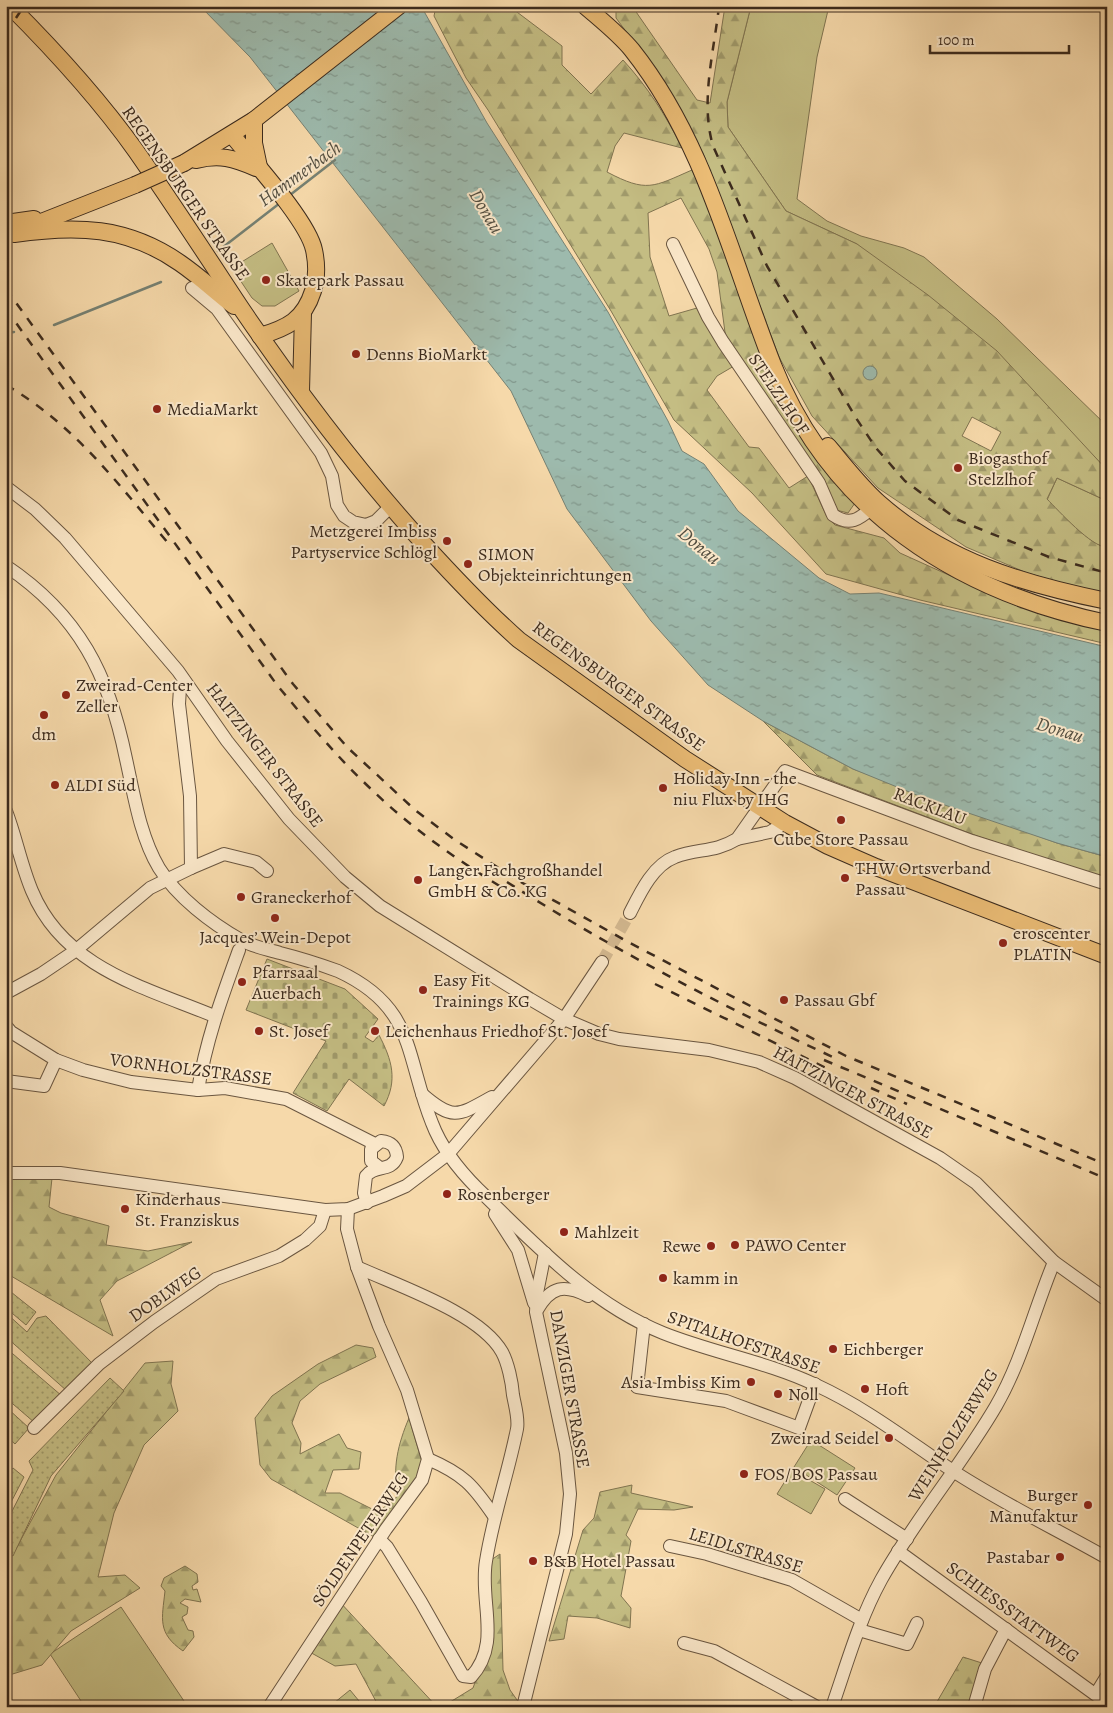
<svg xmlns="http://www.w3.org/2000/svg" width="1113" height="1713" viewBox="0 0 1113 1713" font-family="Alegreya,serif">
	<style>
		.grass { fill: #c4bd83; stroke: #807450 }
		.forest { fill: url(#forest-firs); stroke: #807450; fill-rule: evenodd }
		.cemetery { fill: url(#cemetery-stones); stroke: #807450 }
		.garden { fill: url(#garden-dots); stroke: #807450 }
		.water { fill: url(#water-ripples); stroke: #768173 }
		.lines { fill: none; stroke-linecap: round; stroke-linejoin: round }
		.stream { stroke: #768173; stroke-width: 2.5 }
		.minor-tunnel { stroke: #d1b68e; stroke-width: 12; stroke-dasharray: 12 6; stroke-linecap: butt }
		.minor-casing { stroke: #6a5640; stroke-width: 14 }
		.major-casing { stroke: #3c2b1d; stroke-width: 18 }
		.minor { stroke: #f9e6c8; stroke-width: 12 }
		.major { stroke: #ebbc75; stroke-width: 16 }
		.rail { stroke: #3c2b1d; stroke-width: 2.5; stroke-dasharray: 9 9; stroke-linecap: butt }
		.major-bridge-casing { stroke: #3c2b1d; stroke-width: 18; stroke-linecap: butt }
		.major-bridge { stroke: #ebbc75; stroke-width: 16 }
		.poi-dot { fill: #8f2418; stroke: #f9e6c8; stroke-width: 2 }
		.labels { text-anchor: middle; stroke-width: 4; stroke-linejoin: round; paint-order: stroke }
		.street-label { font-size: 18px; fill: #3c2b1d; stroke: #f9e6c8 }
		.poi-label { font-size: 18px; fill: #3c2b1d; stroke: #f9e6c8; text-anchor: start }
		.water-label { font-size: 19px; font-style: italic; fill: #544f41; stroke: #f9e6c8 }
	</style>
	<defs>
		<pattern id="forest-firs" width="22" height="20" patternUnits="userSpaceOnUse" patternTransform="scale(1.25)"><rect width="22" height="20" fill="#c4bd83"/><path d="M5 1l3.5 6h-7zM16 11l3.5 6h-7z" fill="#a09a6b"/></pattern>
		<pattern id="cemetery-stones" width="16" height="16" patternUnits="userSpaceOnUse" patternTransform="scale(1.25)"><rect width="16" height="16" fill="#c4bd83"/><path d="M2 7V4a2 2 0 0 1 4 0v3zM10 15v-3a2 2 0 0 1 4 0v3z" fill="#a09a6b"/></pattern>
		<pattern id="garden-dots" width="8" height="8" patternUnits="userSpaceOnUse" patternTransform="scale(1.25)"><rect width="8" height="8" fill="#c4bd83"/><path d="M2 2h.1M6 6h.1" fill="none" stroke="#a09a6b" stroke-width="1.8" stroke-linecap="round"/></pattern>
		<pattern id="water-ripples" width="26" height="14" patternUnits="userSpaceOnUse" patternTransform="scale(1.25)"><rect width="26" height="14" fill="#9dbaad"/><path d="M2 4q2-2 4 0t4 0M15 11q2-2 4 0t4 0" fill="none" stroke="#81978c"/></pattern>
	</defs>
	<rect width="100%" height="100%" fill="#f6d9aa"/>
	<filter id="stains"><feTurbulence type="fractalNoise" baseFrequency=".004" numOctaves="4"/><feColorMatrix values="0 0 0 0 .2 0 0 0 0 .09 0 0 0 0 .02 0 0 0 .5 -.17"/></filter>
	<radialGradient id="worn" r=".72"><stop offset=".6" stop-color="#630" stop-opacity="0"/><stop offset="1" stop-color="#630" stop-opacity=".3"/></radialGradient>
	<g class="grass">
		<path d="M751,6H829L817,57L797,199L827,221L861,236L904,248L924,257L997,319L1107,426V470L1078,440L857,244L786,211L728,127L727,102Z"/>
		<path d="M272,243L299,291L275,306H262L252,298L232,268Z"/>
		<path d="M1057,478L1107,501V547C1092,549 1058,510 1047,500Z"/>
		<path d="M811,1440L855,1468L837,1495L794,1467Z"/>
		<path d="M792,1470L825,1489L811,1514L777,1494Z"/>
		<path d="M121,1607L188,1707H85L50,1654Z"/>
		<path d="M350,1690L364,1707H329Z"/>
	</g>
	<g class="forest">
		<path d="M436,6H509L562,46V65L591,94L623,60C647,86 667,117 682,148L624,133L615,146L607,172C647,193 653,187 692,170L706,199L776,391L797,427L855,503L848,513L836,510L825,485L726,340L717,272L709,249L681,198L648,213L650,257L669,316L697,308L734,366L717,376L707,390L749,447L759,448L789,488L808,476L827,517L835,525L884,538L900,553L1015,605L1060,619L1107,629V644L920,600L826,574L752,493L674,420L611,311L488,110L466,78L434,16Z"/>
		<path d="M616,6H632L697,100L710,103L725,6H751L727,102L728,127L786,211L857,244L928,295L997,351L1107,470V501L1057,478L1047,499C1058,510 1092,548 1107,547V593L1072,586L1027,573L966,547L878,488L812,416L779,357L703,153L665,84L616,18ZM972,417L1001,432L991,451L962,436Z"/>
		<path d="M763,721L853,769L1057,843L1107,857V879L974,835L817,775Z"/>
		<path d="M6,1177L52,1178L49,1207L61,1213L109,1226L106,1245L148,1251L192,1242L117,1281L100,1300L113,1336L6,1273Z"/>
		<path d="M356,1345L373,1348L376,1357L320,1384L300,1401L292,1423L301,1443L300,1454L339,1434L347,1448L361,1452L359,1469L333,1470L325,1493H340L378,1512L398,1496C392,1468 398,1444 409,1418L422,1462L416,1481L376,1538L271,1479L260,1465L255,1418L272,1396L318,1364Z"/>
		<path d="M173,1361L171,1384L178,1411L144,1445L114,1513L98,1577L125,1575L140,1588L71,1631L42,1665L6,1676V1567L56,1475L145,1363Z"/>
		<path d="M632,1485L631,1493L693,1507L674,1510L638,1509L626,1535L631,1541L621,1596L631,1608L630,1628L597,1618L568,1616L564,1639L549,1641L583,1530L594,1518L600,1492Z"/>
		<path d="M500,1554L503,1670L510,1690L522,1707H442L473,1688L481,1666L485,1564Z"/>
		<path d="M185,1566L197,1574L198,1582L192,1586L193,1590L197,1589L201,1602L185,1599L180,1603L188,1607L187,1614L182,1617L188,1630L193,1631L194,1637L183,1651C157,1633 162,1619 165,1591L161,1586L164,1578Z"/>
		<path d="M338,1600L437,1707H379L356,1664L335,1666L306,1650Z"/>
		<path d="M963,1657L985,1664L972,1707H934Z"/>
	</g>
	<path class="cemetery" d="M267,959L345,989L378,1019L365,1037L373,1042L379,1035C392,1060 398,1080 384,1106L349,1079L327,1111L293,1093L326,1041L246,1010Z"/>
	<g class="garden">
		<path d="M6,1288L36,1312L26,1325L6,1308Z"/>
		<path d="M6,1313L27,1332L37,1318L46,1316L93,1364L67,1391L6,1337Z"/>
		<path d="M6,1348L62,1396L35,1423L6,1398Z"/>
		<path d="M110,1378L124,1391L51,1476L13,1556L6,1550V1523L33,1470L29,1461Z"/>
		<path d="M6,1407L29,1428L15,1444L6,1436Z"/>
		<path d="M13,1468L24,1477L6,1512V1476Z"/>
	</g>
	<g class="water">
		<path d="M200,6H421L487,123L608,312L668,421L682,451L704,464L738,511L819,578L850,594L879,593L1107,647V857L1057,843L924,798L853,769L763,721L708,685L651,621L567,509L511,391L250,57Z"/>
		<circle cx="870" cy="373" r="7"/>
	</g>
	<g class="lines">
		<g class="stream">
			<path d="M290,195L335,160"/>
			<path d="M218,251L280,203"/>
			<path d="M54,325L161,282"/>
			<path d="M6,333L14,332"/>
		</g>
		<path class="minor-tunnel" d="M602,962L630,913"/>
		<g class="minor-casing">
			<g id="minor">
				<path d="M673,244L708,317L723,342L819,483L833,515C852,528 861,517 877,504"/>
				<path d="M192,288L217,309L321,453L332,476L337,505L344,516L353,522L366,525L376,521L390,507"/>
				<path d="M6,487L35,509L65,538L178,671L227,741L289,819L345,877L380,906L530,999L564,1019L599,1034L619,1039L709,1050L759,1062L795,1078L940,1158L976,1183L1054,1262L1107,1300"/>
				<path d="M6,566C79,615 109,675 126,759C134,795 140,836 159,868C177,897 211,923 241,940C253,947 267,949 280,953C300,958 319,964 338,971C416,1007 405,1056 432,1123C441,1147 459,1170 478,1189C534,1243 589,1303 663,1333C713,1353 768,1362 816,1385C866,1408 908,1441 953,1471C1002,1503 1056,1529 1107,1558"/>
				<path d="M185,682L180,688L179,704L190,796L191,868"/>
				<path d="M6,811C16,837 21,865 32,891C64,968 144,987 214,1016"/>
				<path d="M737,839L770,832L785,823"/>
				<path d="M630,913C640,893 653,865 675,857C698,848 714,853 737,839L785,771L972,841L1107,884"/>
				<path d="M6,993L41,974L75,951L150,888L191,868L224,854L256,862L267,871"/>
				<path d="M6,1026L11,1032L56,1060L83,1070L131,1082L198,1090L225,1088L286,1099L375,1144"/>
				<path d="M6,1081L44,1086L56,1060"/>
				<path d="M198,1090C206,1040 222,997 239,950"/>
				<path d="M422,1094C453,1121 458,1116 492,1097"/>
				<path d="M6,1173H60L325,1210L348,1209L383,1196L406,1186L448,1154L564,1019L602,962"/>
				<path d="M367,1203L364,1193L366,1176C375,1164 391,1173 397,1157C396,1146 391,1142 381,1141L371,1149V1161L380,1168"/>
				<path d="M495,1214L518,1250L534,1303"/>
				<path d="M357,1267C398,1286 480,1313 502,1352C508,1363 512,1382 513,1395C515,1406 519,1419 517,1429C508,1474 493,1516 486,1561C479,1602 502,1643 471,1677L463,1676L421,1602L387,1547L379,1539"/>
				<path d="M537,1310C551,1286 564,1284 588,1296"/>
				<path d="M644,1324L637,1387L726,1401L799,1428L815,1384"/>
				<path d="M34,1428L99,1364L154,1322L216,1279L279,1256L305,1240L320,1226L325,1210"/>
				<path d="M428,1459C463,1474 473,1485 494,1516"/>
				<path d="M845,1499L907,1539"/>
				<path d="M670,1546L707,1554L792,1580L862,1620"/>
				<path d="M898,1551L1107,1703"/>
				<path d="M859,1630L907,1644L917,1623"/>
				<path d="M684,1643L714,1651L817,1707"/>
				<path d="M1096,1694L1107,1676"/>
				<path d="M269,1707L386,1529L422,1480L428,1459L407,1390L379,1326L357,1267L347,1229L348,1209"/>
				<path d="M523,1707L566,1534L570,1494L566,1453L536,1312L537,1293L545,1253"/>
				<path d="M832,1707C847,1664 859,1620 881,1580C915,1519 961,1466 996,1406C1022,1361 1034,1310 1054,1262"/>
				<path d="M974,1707L985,1669L1006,1629"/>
			</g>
		</g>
		<g class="major-casing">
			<g id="major">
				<path d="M10,6C55,51 99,99 136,151C173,204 208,258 243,311C299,393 358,471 424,544C455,578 485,610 519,640L685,759L785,823L828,846L876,867L1107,956"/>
				<path d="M585,6C601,20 619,34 632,50C705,142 731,258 773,365C831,511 957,592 1107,623"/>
				<path d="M254,120V143L259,167"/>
				<path d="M232,135C252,160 308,221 314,250C317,264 317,278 313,291C304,320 287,328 260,336"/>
				<path d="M196,160C219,154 234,158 256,168"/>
				<path d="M184,163L254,120L399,6"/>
				<path d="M6,223L34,219"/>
				<path d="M31,226L135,185"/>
				<path d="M14,234C76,225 127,226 180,263C199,276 216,292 234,306"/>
				<path d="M301,391L303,313"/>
				<path d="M828,446C844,465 860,486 879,503C945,561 1023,584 1107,601"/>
			</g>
		</g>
		<use href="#minor" class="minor"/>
		<use href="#major" class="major"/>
		<g class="rail">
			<path d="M719,6C714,52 700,101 713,146L767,266L856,418L876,448L905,481L958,520L1049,557L1107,573"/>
			<path d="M6,33L24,6"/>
			<path d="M6,289L293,684L347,747L415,810L455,840L519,881L630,943L846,1056L1107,1165"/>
			<path d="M6,309L277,685C307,721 337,757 371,789C415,832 469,868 521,899"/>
			<path d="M6,385C75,425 118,484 168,543"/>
			<path d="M507,882C612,949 722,1006 835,1058"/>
			<path d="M655,984L832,1071"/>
			<path d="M824,1060L1107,1179"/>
			<path d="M871,1088L907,1104"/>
		</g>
		<g class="major-bridge-casing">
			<path id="major-bridge" d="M135,185L184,163"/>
		</g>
		<use href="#major-bridge" class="major-bridge"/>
	</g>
	<g class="poi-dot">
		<circle cx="266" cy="280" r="5"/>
		<circle cx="356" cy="354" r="5"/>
		<circle cx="157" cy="409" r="5"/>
		<circle cx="958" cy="468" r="5"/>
		<circle cx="447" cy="541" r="5"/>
		<circle cx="468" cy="564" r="5"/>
		<circle cx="66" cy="695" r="5"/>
		<circle cx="44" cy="715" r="5"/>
		<circle cx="55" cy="785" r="5"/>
		<circle cx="663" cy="788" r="5"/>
		<circle cx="841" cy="820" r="5"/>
		<circle cx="845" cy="878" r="5"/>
		<circle cx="418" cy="880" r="5"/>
		<circle cx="241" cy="897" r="5"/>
		<circle cx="275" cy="918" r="5"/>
		<circle cx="1003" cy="943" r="5"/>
		<circle cx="242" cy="982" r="5"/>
		<circle cx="423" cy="990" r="5"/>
		<circle cx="784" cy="1000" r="5"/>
		<circle cx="259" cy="1031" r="5"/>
		<circle cx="375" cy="1031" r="5"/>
		<circle cx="447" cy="1194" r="5"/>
		<circle cx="125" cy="1209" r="5"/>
		<circle cx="564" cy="1232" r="5"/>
		<circle cx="735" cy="1245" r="5"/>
		<circle cx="711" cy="1246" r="5"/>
		<circle cx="663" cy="1278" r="5"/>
		<circle cx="833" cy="1349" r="5"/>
		<circle cx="751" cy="1382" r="5"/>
		<circle cx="865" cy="1389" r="5"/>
		<circle cx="778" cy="1394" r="5"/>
		<circle cx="889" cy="1438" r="5"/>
		<circle cx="744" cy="1474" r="5"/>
		<circle cx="1088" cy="1505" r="5"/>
		<circle cx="1060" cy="1557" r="5"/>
		<circle cx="533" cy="1561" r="5"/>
	</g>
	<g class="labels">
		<g class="street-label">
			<text transform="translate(186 193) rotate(55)" y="6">REGENSBURGER STRASSE</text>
			<text transform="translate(779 394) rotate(56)" y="6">STELZLHOF</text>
			<text transform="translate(619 686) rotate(36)" y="6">REGENSBURGER STRASSE</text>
			<text transform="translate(265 755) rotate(52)" y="6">HAITZINGER STRASSE</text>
			<text transform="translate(930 806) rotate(21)" y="6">RACKLAU</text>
			<text transform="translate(191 1069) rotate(7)" y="6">VORNHOLZSTRASSE</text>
			<text transform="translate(853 1092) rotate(28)" y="6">HAITZINGER STRASSE</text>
			<text transform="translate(165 1294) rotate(-35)" y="6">DOBLWEG</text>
			<text transform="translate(744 1342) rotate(19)" y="6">SPITALHOFSTRASSE</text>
			<text transform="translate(570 1389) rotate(80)" y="6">DANZIGER STRASSE</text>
			<text transform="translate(953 1435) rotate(-58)" y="6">WEINHOLZERWEG</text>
			<text transform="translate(360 1539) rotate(-56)" y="6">SÖLDENPETERWEG</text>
			<text transform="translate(746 1550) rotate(17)" y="6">LEIDLSTRASSE</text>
			<text transform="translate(1013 1612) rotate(36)" y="6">SCHIESSSTATTWEG</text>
		</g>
		<g class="poi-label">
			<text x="276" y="286">Skatepark Passau</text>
			<text x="366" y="360">Denns BioMarkt</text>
			<text x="167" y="415">MediaMarkt</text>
			<text x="968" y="464">Biogasthof<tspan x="968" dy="21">Stelzlhof</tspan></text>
			<text x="437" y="537" text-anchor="end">Metzgerei Imbiss<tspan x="437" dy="21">Partyservice Schlögl</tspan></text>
			<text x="478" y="560">SIMON<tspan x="478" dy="21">Objekteinrichtungen</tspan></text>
			<text x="76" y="691">Zweirad-Center<tspan x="76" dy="21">Zeller</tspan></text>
			<text x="44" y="740" text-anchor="middle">dm</text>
			<text x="673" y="784">Holiday Inn - the<tspan x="673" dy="21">niu Flux by IHG</tspan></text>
			<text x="65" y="791">ALDI Süd</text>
			<text x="841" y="845" text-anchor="middle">Cube Store Passau</text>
			<text x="855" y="874">THW Ortsverband<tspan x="855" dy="21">Passau</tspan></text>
			<text x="428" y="876">Langer Fachgroßhandel<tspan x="428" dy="21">GmbH &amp; Co. KG</tspan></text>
			<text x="251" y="903">Graneckerhof</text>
			<text x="1013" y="939">eroscenter<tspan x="1013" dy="21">PLATIN</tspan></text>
			<text x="275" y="943" text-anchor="middle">Jacques’ Wein-Depot</text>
			<text x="252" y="978">Pfarrsaal<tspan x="252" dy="21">Auerbach</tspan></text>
			<text x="433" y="986">Easy Fit<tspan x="433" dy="21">Trainings KG</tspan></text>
			<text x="794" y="1006">Passau Gbf</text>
			<text x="269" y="1037">St. Josef</text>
			<text x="385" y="1037">Leichenhaus Friedhof St. Josef</text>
			<text x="457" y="1200">Rosenberger</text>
			<text x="135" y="1205">Kinderhaus<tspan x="135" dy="21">St. Franziskus</tspan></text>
			<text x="574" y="1238">Mahlzeit</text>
			<text x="745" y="1251">PAWO Center</text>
			<text x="701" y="1252" text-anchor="end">Rewe</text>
			<text x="673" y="1284">kamm in</text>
			<text x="843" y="1355">Eichberger</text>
			<text x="741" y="1388" text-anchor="end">Asia Imbiss Kim</text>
			<text x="875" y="1395">Hoft</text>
			<text x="788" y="1400">Noll</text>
			<text x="879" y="1444" text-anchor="end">Zweirad Seidel</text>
			<text x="754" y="1480">FOS/BOS Passau</text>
			<text x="1078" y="1501" text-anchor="end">Burger<tspan x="1078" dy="21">Manufaktur</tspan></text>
			<text x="1050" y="1563" text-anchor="end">Pastabar</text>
			<text x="543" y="1567">B&amp;B Hotel Passau</text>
		</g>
		<g class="water-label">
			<text transform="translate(299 173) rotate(-36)" y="7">Hammerbach</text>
			<text transform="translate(487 211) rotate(59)" y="7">Donau</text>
			<text transform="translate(700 545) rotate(40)" y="7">Donau</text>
			<text transform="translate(1060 729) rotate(17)" y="7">Donau</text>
		</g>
	</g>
	<rect width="1113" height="1713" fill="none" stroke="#f6d9aa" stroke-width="25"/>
	<rect x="8" y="8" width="1098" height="1698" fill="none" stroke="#3c2b1d" stroke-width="2.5"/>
	<rect x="12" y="12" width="1088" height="1688" fill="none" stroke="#3c2b1d"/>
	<path d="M930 45v8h139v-8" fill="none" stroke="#3c2b1d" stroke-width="2.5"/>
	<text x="938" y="45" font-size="15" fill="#3c2b1d" stroke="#f9e6c8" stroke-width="4" paint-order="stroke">100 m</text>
	<rect width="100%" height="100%" filter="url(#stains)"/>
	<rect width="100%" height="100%" fill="url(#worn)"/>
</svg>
